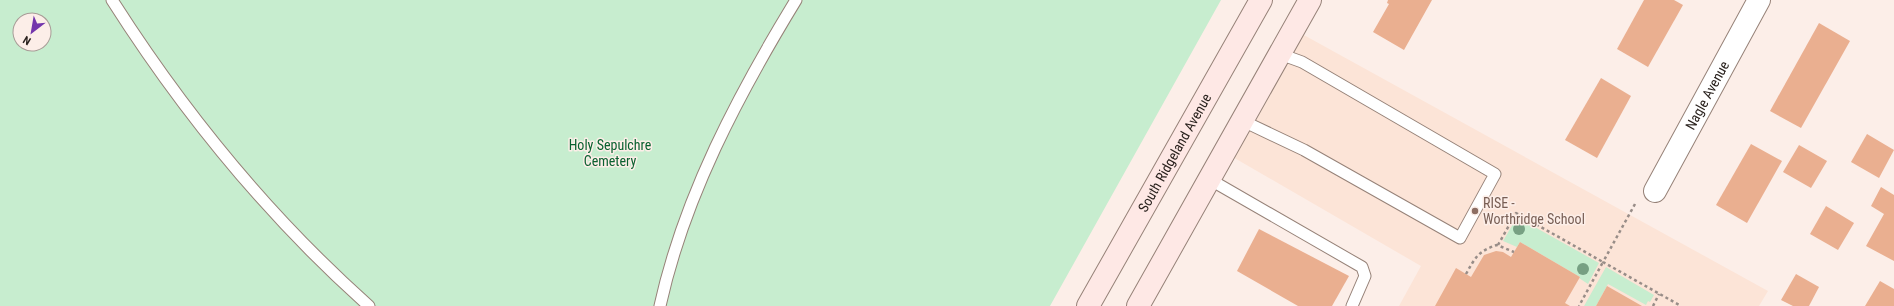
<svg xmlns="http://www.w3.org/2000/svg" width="1894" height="306" viewBox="0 0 1894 306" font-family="'Roboto Condensed',sans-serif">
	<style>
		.built { fill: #fce4d7 }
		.green { fill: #c7edcf; fill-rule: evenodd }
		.building { fill: #eaaf90 }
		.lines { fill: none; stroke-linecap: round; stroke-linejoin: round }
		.lane-casing { stroke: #968278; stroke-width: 13 }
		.street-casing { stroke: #968278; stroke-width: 24 }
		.secondary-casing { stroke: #968278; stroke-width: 24 }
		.path { stroke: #988d88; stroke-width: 2.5; stroke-dasharray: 3 3; stroke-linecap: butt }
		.lane { stroke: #fff; stroke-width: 11 }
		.street { stroke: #fff; stroke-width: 22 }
		.secondary { stroke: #fee8e5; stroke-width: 22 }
		.tree { fill: #77a083 }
		.education-dot { fill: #8d6e63; stroke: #fceee8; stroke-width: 1.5 }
		.labels { text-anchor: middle; stroke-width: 3; stroke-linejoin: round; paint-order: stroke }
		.street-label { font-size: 14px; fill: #2a221e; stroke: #fceee8 }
		.park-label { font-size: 14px; fill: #0a6130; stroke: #fceee8 }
		.education-label { font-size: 14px; fill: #785e54; stroke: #fceee8; text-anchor: start }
	</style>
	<rect width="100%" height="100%" fill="#fceee8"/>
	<path class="built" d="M1302,34L1768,291L1759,306H1399L1421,266L1231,156Z"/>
	<g class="green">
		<path d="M0,0H1221L1050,306H0ZM20,20H44V44H20Z"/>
		<path d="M1517,217L1599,263L1588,284L1579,278L1580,277L1520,242L1517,247L1503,241Z"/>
		<path d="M1606,267L1654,295L1650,302L1648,301L1646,305L1608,284L1596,306H1584Z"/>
	</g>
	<g class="building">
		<path d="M1388,0H1432L1404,50L1373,32L1389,4L1387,3Z"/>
		<path d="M1644,0H1674L1683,5L1648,67L1617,49Z"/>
		<path d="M1819,23L1850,41L1801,128L1770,111Z"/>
		<path d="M1601,78L1631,96L1597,158L1565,140Z"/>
		<path d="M1867,134L1894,150L1879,178L1851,162Z"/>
		<path d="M1751,144L1782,161L1747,223L1716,205Z"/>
		<path d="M1799,145L1827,161L1811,188L1783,172Z"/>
		<path d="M1881,187L1894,195V261L1866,246L1884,214L1871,206Z"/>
		<path d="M1826,206L1854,223L1838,250L1810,234Z"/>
		<path d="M1259,229L1349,276L1332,306H1298L1237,271Z"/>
		<path d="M1520,242L1580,277L1565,303L1570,306H1435L1456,268L1471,277L1484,255L1496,251L1503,252L1511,257Z"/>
		<path d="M1796,274L1819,287L1809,306H1793L1781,300Z"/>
		<path d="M1880,281L1894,289V306H1865Z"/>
		<path d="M1607,286L1642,306H1596Z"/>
	</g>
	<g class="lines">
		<g class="lane-casing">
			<g id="lane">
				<path d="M112,0C184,113 269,217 369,306"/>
				<path d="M1243,121L1304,150L1460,238L1495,174L1302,62L1280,54"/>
				<path d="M1209,179L1362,267L1365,276L1352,306"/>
				<path d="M660,306C684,197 738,95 796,0"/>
			</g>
		</g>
		<g class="street-casing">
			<g id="street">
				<path id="s1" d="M1655,191L1759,0"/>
			</g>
		</g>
		<g class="secondary-casing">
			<g id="secondary">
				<path id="s2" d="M1088,306L1261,0"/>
				<path d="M1138,306L1310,0"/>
			</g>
		</g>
		<g class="path">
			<path d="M1635,204L1603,262L1681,306"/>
			<path d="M1498,245L1516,213L1603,262L1579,306"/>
			<path d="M1466,274C1475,258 1478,251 1497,245L1514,252"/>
			<path d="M1653,306L1659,294"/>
		</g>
		<use href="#lane" class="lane"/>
		<use href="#street" class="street"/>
		<use href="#secondary" class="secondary"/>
	</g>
	<g class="tree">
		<circle cx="1519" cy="229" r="6"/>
		<circle cx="1583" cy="269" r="6"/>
	</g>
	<circle class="education-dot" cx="1475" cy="211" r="4"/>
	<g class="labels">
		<g class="street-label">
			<text dy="5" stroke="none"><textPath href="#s1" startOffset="109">Nagle Avenue</textPath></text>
			<text dy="5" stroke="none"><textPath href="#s2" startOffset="176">South Ridgeland Avenue</textPath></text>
		</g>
		<g class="park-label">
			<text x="610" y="150">Holy Sepulchre<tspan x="610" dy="16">Cemetery</tspan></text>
		</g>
		<g class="education-label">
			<text x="1483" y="208">RISE -<tspan x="1483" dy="16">Worthridge School</tspan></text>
		</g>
	</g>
	<g transform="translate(32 32) rotate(211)"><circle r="19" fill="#fceee8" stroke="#a89c97"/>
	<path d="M0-3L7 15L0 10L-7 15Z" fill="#7436ac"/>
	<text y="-6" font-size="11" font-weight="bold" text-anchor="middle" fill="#2a221e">N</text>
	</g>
</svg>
